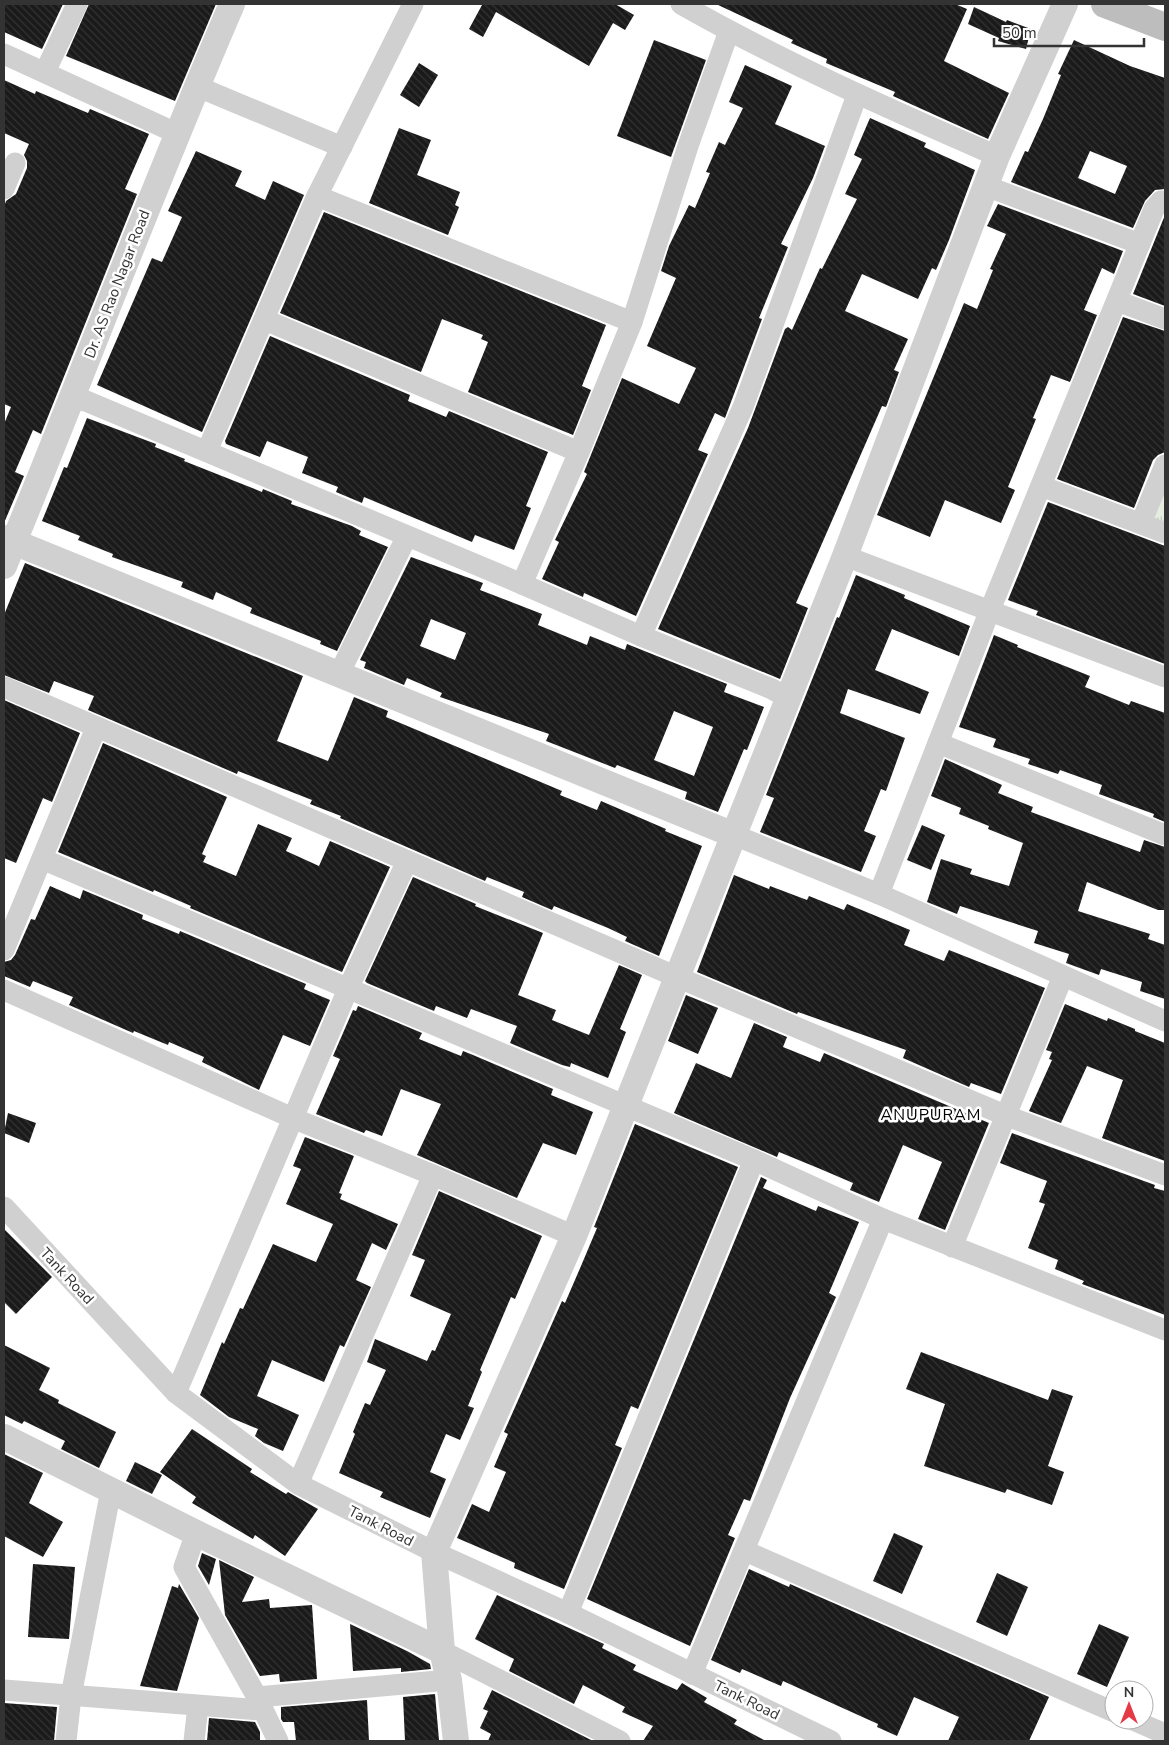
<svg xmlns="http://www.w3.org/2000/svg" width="1169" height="1745" viewBox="0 0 1169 1745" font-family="'Nunito Sans',sans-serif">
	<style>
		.park { fill: url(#park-tufts) }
		.building { fill: url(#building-back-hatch); fill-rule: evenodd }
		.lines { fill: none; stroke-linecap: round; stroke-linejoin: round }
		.minor { stroke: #d0d0d0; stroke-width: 21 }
		.tertiary { stroke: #d0d0d0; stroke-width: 26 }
		.secondary { stroke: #bdbdbd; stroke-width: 28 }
		.labels { text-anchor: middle; stroke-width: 5; stroke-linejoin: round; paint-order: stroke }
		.street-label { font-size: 15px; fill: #333; stroke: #fff }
		.neighbourhood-label { font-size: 16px; letter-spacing: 1px; fill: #000; stroke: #fff }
	</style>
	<defs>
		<pattern id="park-tufts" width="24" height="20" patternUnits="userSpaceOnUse" patternTransform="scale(1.25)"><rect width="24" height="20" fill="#e6ecdf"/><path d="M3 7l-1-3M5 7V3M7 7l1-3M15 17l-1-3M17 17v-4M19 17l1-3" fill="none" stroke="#c6cbc0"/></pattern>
		<pattern id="building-back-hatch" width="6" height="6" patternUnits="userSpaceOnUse" patternTransform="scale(1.25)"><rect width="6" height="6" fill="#1a1a1a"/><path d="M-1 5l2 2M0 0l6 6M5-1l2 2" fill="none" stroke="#333"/></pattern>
	</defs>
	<rect width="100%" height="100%" fill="#fff"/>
	<path class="park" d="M1165,485V524L1151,519Z"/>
	<g class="building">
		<path d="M4,4H63L42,49L4,32Z"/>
		<path d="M89,4H216L175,101L66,56Z"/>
		<path d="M480,4H615L634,15L625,30L613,23L589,66L496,12L483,37L469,29L482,5Z"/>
		<path d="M716,4H955L967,9L944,61L1009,93L988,139L893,96L895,92L826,63L827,59L791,43L793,40Z"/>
		<path d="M974,7L1006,22L1007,20L1031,29L1026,49L998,41L999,38L968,24Z"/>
		<path d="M654,40L706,60L671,157L617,136Z"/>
		<path d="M1074,40L1130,66L1165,78V189L1155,190L1145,201L1133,228L1011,182L1025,151L1028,152L1043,119L1061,75L1058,74ZM1090,151L1127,166L1115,194L1078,178Z"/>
		<path d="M419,63L438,75L419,107L400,95Z"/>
		<path d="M745,65L792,86L775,124L825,146L813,178L781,244L788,247L759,318L762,319L731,402L725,418L715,413L698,450L708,454L636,616L584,593L583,597L542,579L559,542L555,540L587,474L584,472L622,378L679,404L696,368L647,346L676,278L661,271L669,246L689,205L695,208L710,173L706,172L719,142L725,145L743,108L729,102Z"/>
		<path d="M4,80L35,94L36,91L88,113L90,109L149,134L125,189L137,194L41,434L33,430L15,472L24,476L4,523V424L11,407L4,404V207L6,201L16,194L27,168V161L24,155L29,144L4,133Z"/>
		<path d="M870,118L926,143L924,147L975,170L949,240L936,270L932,268L918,299L862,274L845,311L908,339L894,370L899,372L886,407L882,406L796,603L808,608L780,679L658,629L748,428L785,329L788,327L792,330L820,268L822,269L857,199L845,194L862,159L854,155Z"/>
		<path d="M399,128L431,140L417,175L460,192L455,205L459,207L448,235L369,203Z"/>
		<path d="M196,151L242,171L235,186L265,200L273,181L304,195L202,432L97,385L152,258L162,262L182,217L168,211Z"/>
		<path d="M998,204L1123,251L1114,274L1102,268L1084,310L1097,315L1070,382L1051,375L1033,418L1036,419L1008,487L1015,490L1001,523L945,500L930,537L877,515L964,303L977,309L993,270L990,269L1006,234L987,226Z"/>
		<path d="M324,212L606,325L582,386L591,390L573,435L468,392L488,342L481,339L483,335L442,319L421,372L280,313Z"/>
		<path d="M1165,215V306L1133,294Z"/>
		<path d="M1123,317L1165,331V452L1158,455L1153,460L1134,508L1057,479Z"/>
		<path d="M270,336L410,395L408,401L446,417L449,411L548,452L526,506L531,508L514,550L475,535L472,542L364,497L362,503L336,492L338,487L302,473L308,457L267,441L260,457L226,444L225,441Z"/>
		<path d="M87,418L156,444L155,447L185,459L184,461L262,492L263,489L292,501L291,504L352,526L361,531L359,535L388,547L337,651L320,644L321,641L250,613L252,608L216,592L213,600L181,587L183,582L112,557L113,554L78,540L80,536L42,521L64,467L67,468Z"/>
		<path d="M1048,502L1165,546V664L1036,615L1038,611L1008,600Z"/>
		<path d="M411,557L483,583L480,590L542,614L538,625L587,645L590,636L625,650L627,644L727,684L724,692L764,707L747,750L744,749L718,812L685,799L687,792L617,765L615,768L546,741L549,734L440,697L442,693L407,678L404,685L364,668L366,662L360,660ZM431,619L466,633L455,660L420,646ZM674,711L713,727L694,776L654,760Z"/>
		<path d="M25,563L303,676L277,741L328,761L354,697L388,711L386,717L562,791L560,795L597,810L601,801L666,829L665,831L702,846L659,956L625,941L627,937L608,928L554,906L552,910L522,897L524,892L487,877L485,881L340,818L341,816L310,804L312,800L238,771L237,774L88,710L94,696L54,681L49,693L4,675V615Z"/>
		<path d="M856,575L905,595L904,598L970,626L959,656L892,629L875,670L929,692L920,714L848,689L840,713L905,738L886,791L881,789L864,831L876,836L861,872L760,832L774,798L766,795L837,617L839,618Z"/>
		<path d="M994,635L1018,645L1017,647L1090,676L1085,687L1129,705L1131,701L1165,713V822L1153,817L1154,814L1099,794L1102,785L1060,770L1058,774L1028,764L1030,759L993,747L996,739L959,727Z"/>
		<path d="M4,700L80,733L52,802L43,798L16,863L4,858Z"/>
		<path d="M103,743L227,797L202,854L206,856L203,862L236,876L258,824L292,838L286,851L319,866L330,841L390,867L342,972L190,908L191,906L154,890L153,892L58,852Z"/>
		<path d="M945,759L1002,785L998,793L1033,807L1031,812L1140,852L1144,840L1165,847V910H1158L1087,882L1078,911L1150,934L1148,939L1165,945V999L1140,991L1142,982L1101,969L1099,975L1066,963L1069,954L1034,943L1038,931L960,906L957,914L927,902L941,859L972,869L970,874L1009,886L1023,843L988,829L989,826L959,814L961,808L931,796Z"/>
		<path d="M922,825L945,835L931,870L907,860Z"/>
		<path d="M734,875L769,889L770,886L807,900L809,896L844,910L847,904L910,930L904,945L944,961L949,950L1045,988L1001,1094L971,1083L969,1087L903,1058L906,1050L798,1012L797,1014L697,972Z"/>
		<path d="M413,877L476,904L475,906L543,933L518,995L556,1010L552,1020L589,1035L619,965L642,975L620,1029L626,1032L608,1078L571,1063L570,1067L562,1065L510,1043L517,1026L471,1009L467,1018L436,1006L434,1011L367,983L365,981Z"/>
		<path d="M50,886L80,899L83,890L143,915L142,919L179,934L180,931L306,984L304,989L330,1000L310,1046L283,1035L259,1090L202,1062L204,1057L169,1042L168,1045L134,1031L133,1033L69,1005L73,997L33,981L30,987L4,976V962L11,960L15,955L31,919L35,920Z"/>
		<path d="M686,995L718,1008L698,1054L668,1041Z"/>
		<path d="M1065,1004L1107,1021L1108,1018L1135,1029V1031L1165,1043V1161L1102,1138L1123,1080L1087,1066L1061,1123L1029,1111L1052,1060L1049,1059L1052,1052L1046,1050Z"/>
		<path d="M358,1006L422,1033L419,1039L461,1056L463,1051L473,1055L553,1089L551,1095L593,1112L576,1155L543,1143L517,1198L417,1155L441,1104L401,1089L382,1136L366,1130L364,1133L316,1114L340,1059L333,1056L353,1010L356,1011Z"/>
		<path d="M754,1023L787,1037L783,1047L820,1062L824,1053L989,1123L945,1230L918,1219L942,1162L903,1145L879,1202L850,1190L853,1183L818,1168L779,1152L777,1157L674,1113L696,1063L731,1078Z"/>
		<path d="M8,1113L36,1123L29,1143L4,1133Z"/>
		<path d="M635,1124L738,1167L638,1409L631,1406L615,1445L622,1448L564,1589L514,1568L515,1563L457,1538L472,1504L489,1512L506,1472L494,1467L508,1434L504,1432L562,1301L565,1303L581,1266L597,1228L594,1227Z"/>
		<path d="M1012,1133L1155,1185L1154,1188L1165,1191V1315L1082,1284L1084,1281L1055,1269L1058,1260L1028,1248L1045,1204L1039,1202L1047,1181L1000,1163Z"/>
		<path d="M305,1137L354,1156L339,1193L342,1194L340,1199L398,1224L386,1250L372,1243L356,1280L371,1287L344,1347L340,1345L324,1382L272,1360L257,1396L299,1415L283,1451L264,1443L255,1436L258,1429L229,1417L200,1395L222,1342L224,1344L240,1308L243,1309L273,1244L316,1262L333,1224L286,1204L301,1169L293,1166Z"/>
		<path d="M761,1177L767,1180L763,1188L816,1211L818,1206L859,1222L829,1293L836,1297L790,1398L750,1501L744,1499L728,1535L735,1538L690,1646L587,1599Z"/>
		<path d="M439,1191L542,1236L515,1299L511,1297L480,1370L482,1372L468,1406L474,1408L460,1440L446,1434L430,1472L446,1479L430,1518L380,1497L383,1492L339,1473L355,1434L353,1432L365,1403L370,1405L386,1370L367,1362L375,1339L427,1361L432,1350L435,1351L451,1314L410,1296L425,1260L412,1255Z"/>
		<path d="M4,1229L52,1277L16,1314L4,1302Z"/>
		<path d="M4,1345L50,1368L39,1390L59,1400L58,1403L116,1432L99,1468L61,1449L65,1441L24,1421L22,1424L4,1415Z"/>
		<path d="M921,1352L1048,1400L1052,1389L1073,1396L1048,1466L1064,1472L1052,1505L1007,1489L1005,1493L924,1466L945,1404L906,1389Z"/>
		<path d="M192,1429L252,1469L250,1472L286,1494L288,1492L318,1509L285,1556L255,1535L253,1539L192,1503L196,1497L160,1472Z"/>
		<path d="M4,1454L43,1473L29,1503L63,1522L43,1557L4,1536Z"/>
		<path d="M135,1462L162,1475L152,1494L126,1481Z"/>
		<path d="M894,1533L923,1546L902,1594L873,1581Z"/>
		<path d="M202,1553L216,1559L209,1585L198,1566Z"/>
		<path d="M219,1560L254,1577L242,1602L269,1599L270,1608L312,1605L317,1679L280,1682L279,1674L260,1676L225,1615Z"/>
		<path d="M33,1564L75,1567L69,1639L28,1637Z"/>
		<path d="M749,1569L789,1587L790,1584L1049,1697L1029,1741H948L959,1717L914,1697L897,1736L877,1727L878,1724L783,1681L781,1686L742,1669L740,1673L711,1660Z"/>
		<path d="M997,1573L1028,1587L1007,1636L976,1622Z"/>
		<path d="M179,1584L199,1618L177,1691L140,1686L172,1586L178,1588Z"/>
		<path d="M497,1595L604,1644L602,1648L636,1665L633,1670L677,1690L682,1683L707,1698L704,1702L737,1720L734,1724L766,1741H643L653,1726L622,1712L625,1707L583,1685L574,1704L509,1671L514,1659L475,1639Z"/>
		<path d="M350,1624L407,1651L430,1664L431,1669L401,1672V1668L353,1671Z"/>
		<path d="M1099,1624L1129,1637L1107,1687L1077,1674Z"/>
		<path d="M492,1690L593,1741H488L491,1734L480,1728L488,1711L483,1709Z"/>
		<path d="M435,1694L439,1740L405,1741L403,1697Z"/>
		<path d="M367,1700L369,1741H296L294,1722H283L281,1719V1707Z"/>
		<path d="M4,1703L57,1707L54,1741H4Z"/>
		<path d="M209,1718L255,1722L260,1732V1741H207Z"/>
	</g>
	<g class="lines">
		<g class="minor">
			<path d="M681,4C783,62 889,109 997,156"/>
			<path d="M4,54L176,133"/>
			<path d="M45,72L77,4"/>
			<path d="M196,86L342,147"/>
			<path d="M986,186L1140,244"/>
			<path d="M4,189L15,163"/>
			<path d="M317,196L632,322"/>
			<path d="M1117,301L1165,319"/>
			<path d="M265,320L579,452"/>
			<path d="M72,399L86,401L522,584L641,636L772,689L788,698"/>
			<path d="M207,451L317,196L413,4"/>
			<path d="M1041,486L1165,533"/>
			<path d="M1141,523L1165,465"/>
			<path d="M845,556L1165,677"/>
			<path d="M522,584L579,452L632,322L688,146L729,31"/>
			<path d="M641,636L743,407L857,95"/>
			<path d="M339,674L407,536"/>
			<path d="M4,687L677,977L1007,1116L1165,1175"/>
			<path d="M938,743L1165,835"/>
			<path d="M734,835L879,894L1165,1021"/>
			<path d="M42,859L754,1160L883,1219L1165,1330"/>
			<path d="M879,894L990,610L1154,209L1161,201H1165"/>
			<path d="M4,950L96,728"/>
			<path d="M4,990L295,1119L433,1175L574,1236"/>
			<path d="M4,1207L176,1393L298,1484L434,1552L568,1613L831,1741"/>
			<path d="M952,1247L1063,976"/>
			<path d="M176,1393L348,989L407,861"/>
			<path d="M298,1484L433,1175"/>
			<path d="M196,1533L184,1567L257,1697L278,1741"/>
			<path d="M745,1551L1114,1712"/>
			<path d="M568,1613L754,1160"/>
			<path d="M442,1651L620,1741"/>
			<path d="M692,1674L883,1219"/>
			<path d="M4,1690L261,1710"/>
			<path d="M257,1697L449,1680"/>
			<path d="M1133,1720L1165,1734"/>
			<path d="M66,1741L71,1696L111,1490"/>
			<path d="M194,1741L198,1706"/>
		</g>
		<g class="tertiary">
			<path d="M4,538L734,835"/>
			<path d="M4,566C81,379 152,189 232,4"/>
			<path d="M4,1437L196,1533L442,1651"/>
			<path d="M456,1741L449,1680L442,1651L434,1552L574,1236L845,556L997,156L1065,4"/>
		</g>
		<path class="secondary" d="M1105,4L1165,27"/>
	</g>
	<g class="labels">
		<g class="street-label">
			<text transform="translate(117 284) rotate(-69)" y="5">Dr. AS Rao Nagar Road</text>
			<text transform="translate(67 1276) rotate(47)" y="5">Tank Road</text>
			<text transform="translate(381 1526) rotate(27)" y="5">Tank Road</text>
			<text transform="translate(747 1700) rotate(26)" y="5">Tank Road</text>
		</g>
		<g class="neighbourhood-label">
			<text x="931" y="1120">ANUPURAM</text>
		</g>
	</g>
	<rect width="1169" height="1745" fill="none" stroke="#333333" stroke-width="10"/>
	<g transform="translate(1129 1705)"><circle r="24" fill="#ffffff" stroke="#adadad"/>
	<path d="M0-4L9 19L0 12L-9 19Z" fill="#e63946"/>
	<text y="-8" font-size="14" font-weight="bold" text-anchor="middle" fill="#333333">N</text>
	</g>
	<path d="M994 38v8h150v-8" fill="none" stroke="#333333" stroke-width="2.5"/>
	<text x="1002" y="38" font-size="15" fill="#333333" stroke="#ffffff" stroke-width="4" paint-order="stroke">50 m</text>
</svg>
